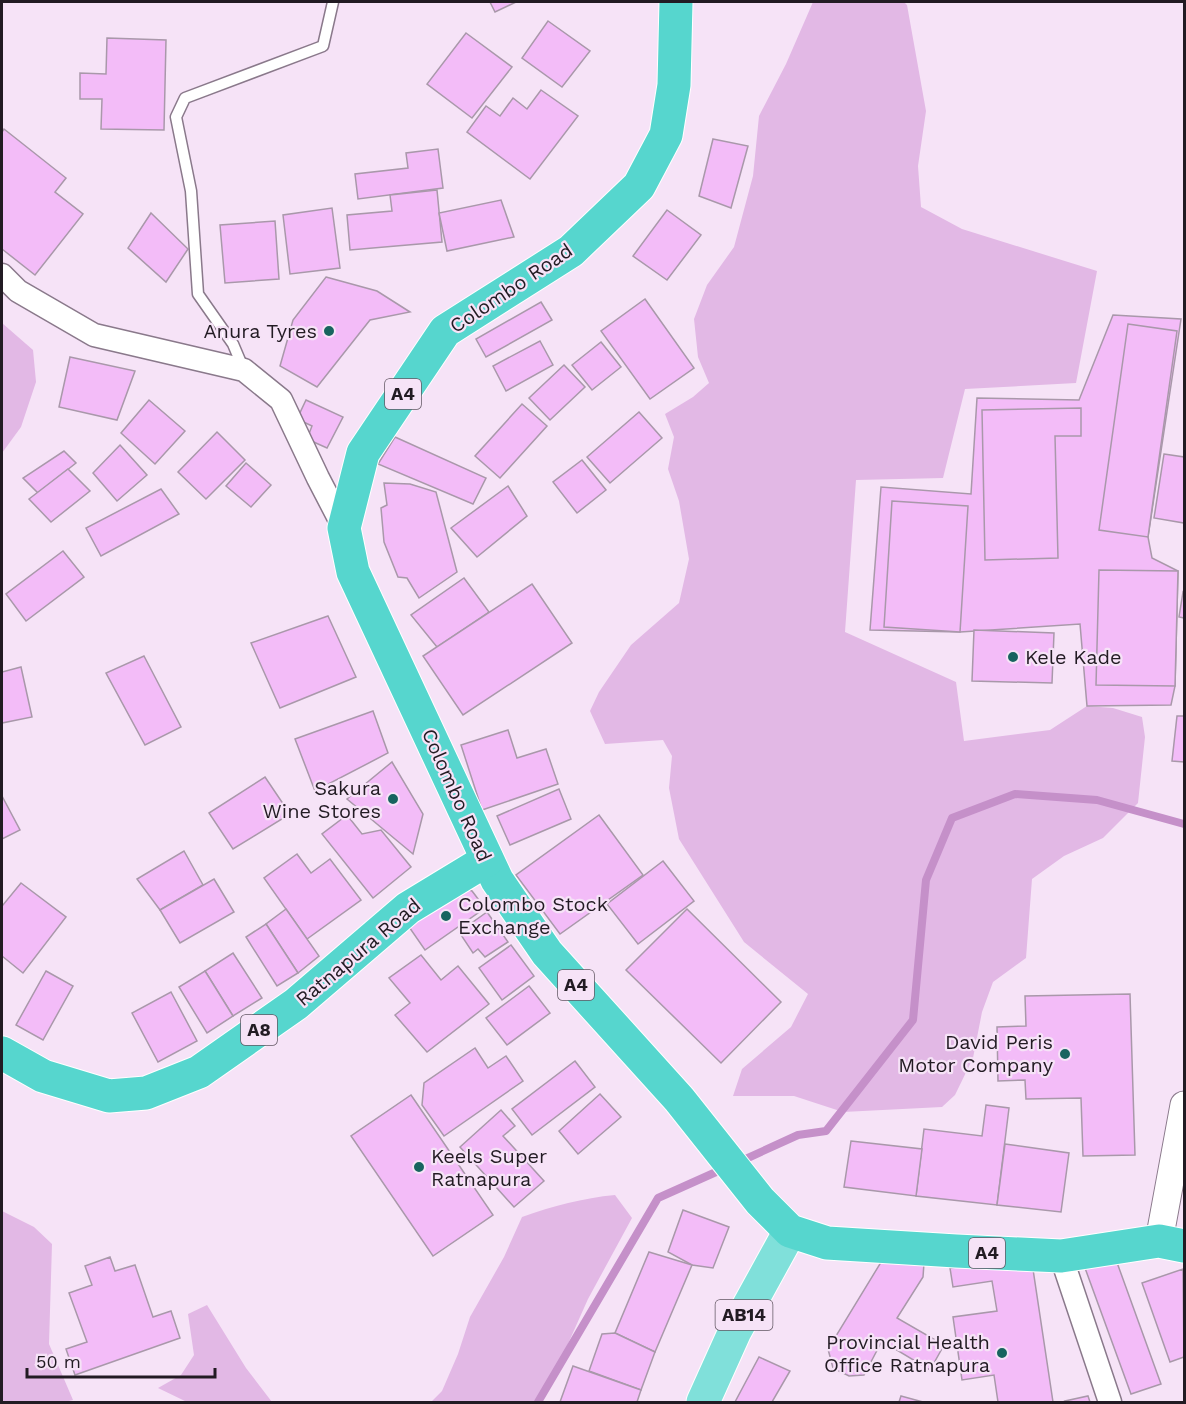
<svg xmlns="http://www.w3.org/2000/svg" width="1186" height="1404" viewBox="0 0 1186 1404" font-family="'Work Sans',sans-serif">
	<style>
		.green { fill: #e2b8e5 }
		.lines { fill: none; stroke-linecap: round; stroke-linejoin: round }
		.stream { stroke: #c590c9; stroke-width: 8 }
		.building { fill: #f3bcf8; stroke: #a998aa; stroke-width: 1.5 }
		.service-casing { stroke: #8a798b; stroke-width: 13 }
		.minor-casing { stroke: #8a798b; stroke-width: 25 }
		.tertiary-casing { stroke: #8a798b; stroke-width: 29 }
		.primary-casing { stroke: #fff; stroke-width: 35 }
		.trunk-casing { stroke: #fff; stroke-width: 35 }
		.service { stroke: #fff; stroke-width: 10 }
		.minor { stroke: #fff; stroke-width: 22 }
		.tertiary { stroke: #fff; stroke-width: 27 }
		.primary { stroke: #80e0da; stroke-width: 33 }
		.trunk { stroke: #56d6ce; stroke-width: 33 }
		.poi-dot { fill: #17645f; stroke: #f6e3f7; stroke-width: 2 }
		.labels { text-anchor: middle; stroke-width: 4.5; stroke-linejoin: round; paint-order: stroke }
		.shield { fill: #f6e3f7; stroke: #625763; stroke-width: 1.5 }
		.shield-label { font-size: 18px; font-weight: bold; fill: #221b23 }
		.street-label { font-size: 20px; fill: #221b23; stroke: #f6e3f7 }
		.poi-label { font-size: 20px; fill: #221b23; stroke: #f6e3f7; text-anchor: end }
	</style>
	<rect width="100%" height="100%" fill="#f6e3f7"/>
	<g class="green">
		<path d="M813,2H904L907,5L926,111L918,166L921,207L962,229L1097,271L1076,383L965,389L943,478L856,480L845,632L956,682L964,741L1050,730L1087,706L1113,708L1142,717L1145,737L1138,803L1103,838L1064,856L1032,879L1026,958L993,982L982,1012L973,1058L955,1095L942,1107L843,1112L794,1096H733L742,1069L791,1027L808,994L744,942L679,839L669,788L672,756L663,740L605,744L590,711L599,692L631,645L679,603L689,559L679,501L668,469L674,437L665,414L693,397L709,383L698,357L694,319L707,285L734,247L753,176L759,116L786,64Z"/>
		<path d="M2,323L33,350L36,382L21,427L2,453Z"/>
		<path d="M615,1195L632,1218L588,1299L542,1402H431L442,1391L458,1354L470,1317L504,1257L522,1217C553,1206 583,1198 615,1195Z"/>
		<path d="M2,1211L34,1227L52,1244L49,1344L73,1400L64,1402H2Z"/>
		<path d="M207,1305L246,1368L272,1402H187L158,1388L181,1375L194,1355L188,1314Z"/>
	</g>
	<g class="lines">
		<g class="stream">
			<path d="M739,1162L798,1135L826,1131L913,1020L926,880L952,818L1015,794L1097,800L1184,824"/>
			<path d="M538,1402L658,1198L725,1168"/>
		</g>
	</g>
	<g class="building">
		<path d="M490,2H516L495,12Z"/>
		<path d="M548,21L590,51L562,87L522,58Z"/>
		<path d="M466,33L512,67L472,118L427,84Z"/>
		<path d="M107,38L166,40L164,130L101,129L102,99H80V73L106,74Z"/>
		<path d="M541,90L578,116L530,179L467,132L486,106L500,116L513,98L527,109Z"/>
		<path d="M4,129L66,178L55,192L83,214L35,275L2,249V132Z"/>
		<path d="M713,139L748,146L731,208L699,196Z"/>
		<path d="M438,149L443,188L358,199L355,174L408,168L406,153Z"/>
		<path d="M437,190L442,242L350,250L347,215L392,211L390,195Z"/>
		<path d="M501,200L514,237L447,251L439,213Z"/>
		<path d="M332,208L340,268L290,274L283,215Z"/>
		<path d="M667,210L701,235L667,280L633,256Z"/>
		<path d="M151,213L188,249L166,282L128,248Z"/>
		<path d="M275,221L279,279L225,283L220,225Z"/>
		<path d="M326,277L377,291L410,312L370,320L317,387L280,366L293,320Z"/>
		<path d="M645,299L694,368L650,399L601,331Z"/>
		<path d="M541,302L552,320L486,357L476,339Z"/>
		<path d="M1113,315L1181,319L1148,537L1152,558L1178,571L1175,686L1171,705L1087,706L1080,624L960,632L870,630L881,487L971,494L977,398L1079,400Z"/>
		<path d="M1128,324L1177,331L1148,537L1099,530Z"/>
		<path d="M540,341L553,365L506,391L493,366Z"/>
		<path d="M601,342L621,367L592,390L572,365Z"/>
		<path d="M70,357L135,371L117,420L59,407Z"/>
		<path d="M564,365L585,387L550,420L529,398Z"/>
		<path d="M149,400L185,431L155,464L121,433Z"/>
		<path d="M306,400L343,417L327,448L307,439L312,426L297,419Z"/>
		<path d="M522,404L547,426L500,478L475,456Z"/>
		<path d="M1081,408V436H1055L1058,558L985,560L982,410Z"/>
		<path d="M639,412L662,438L610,483L587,457Z"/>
		<path d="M217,432L245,460L206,499L178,472Z"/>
		<path d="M395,437L486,478L473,504L378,464Z"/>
		<path d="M120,445L147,475L117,501L93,473Z"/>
		<path d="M64,451L76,463L38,493L23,478Z"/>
		<path d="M1164,454L1184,457V523L1154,518Z"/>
		<path d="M582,460L606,490L577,513L553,482Z"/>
		<path d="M246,463L271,485L251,507L226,486Z"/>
		<path d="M68,469L90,491L51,522L29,499Z"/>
		<path d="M384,483L410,484L436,492L457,572L419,598L407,578L398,577L384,542L381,508L387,505Z"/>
		<path d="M508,486L527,516L477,557L451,528Z"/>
		<path d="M161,489L179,514L101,556L86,528Z"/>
		<path d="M892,501L968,506L960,632L884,627Z"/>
		<path d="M63,551L84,577L26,621L6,594Z"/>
		<path d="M1099,570L1178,571L1175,686L1096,685Z"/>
		<path d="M464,578L489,612L437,647L411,615Z"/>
		<path d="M532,584L572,643L463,715L423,656Z"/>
		<path d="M1183,592L1184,593V618L1179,617Z"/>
		<path d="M328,616L356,677L280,708L251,643Z"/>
		<path d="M974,630L1054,633L1052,683L972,681Z"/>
		<path d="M144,656L181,727L145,745L106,673Z"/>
		<path d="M21,667L32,717L2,723V672Z"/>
		<path d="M373,711L388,753L315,791L295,739Z"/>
		<path d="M1177,716H1184V762L1172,761Z"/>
		<path d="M508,730L517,758L546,749L558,784L482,810L461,745Z"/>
		<path d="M392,762L423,814L413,854L347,799Z"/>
		<path d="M265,777L290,814L233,849L209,813Z"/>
		<path d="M559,789L571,819L510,845L497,816Z"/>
		<path d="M2,796L20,830L2,839Z"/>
		<path d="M347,815L362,834L381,830L411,867L373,898L322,834Z"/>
		<path d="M599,815L643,875L560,934L516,875Z"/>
		<path d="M184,851L203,885L160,910L137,879Z"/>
		<path d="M297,854L311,873L330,859L361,900L307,939L264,878Z"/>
		<path d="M663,861L694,901L638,944L607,904Z"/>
		<path d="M214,879L234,912L180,943L160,910Z"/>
		<path d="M21,883L66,917L23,973L2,956V904L3,905Z"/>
		<path d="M466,889L472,891L485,908L425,950L407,924Z"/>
		<path d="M286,909L319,956L298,973L266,924Z"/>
		<path d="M687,909L781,1002L721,1063L626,970Z"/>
		<path d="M487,912L508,942L485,957L478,949L473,953L459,932Z"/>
		<path d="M266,924L298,973L277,986L246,937Z"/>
		<path d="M511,945L534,976L502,1000L479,968Z"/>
		<path d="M233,953L262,998L233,1016L205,971Z"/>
		<path d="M421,955L441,980L458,966L489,1004L427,1052L395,1015L410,1003L389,978Z"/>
		<path d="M46,971L73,986L43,1040L16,1025Z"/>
		<path d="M205,971L233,1016L207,1033L179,987Z"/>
		<path d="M529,986L550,1013L507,1045L486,1018Z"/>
		<path d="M171,992L197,1041L158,1062L132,1013Z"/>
		<path d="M1130,994L1135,1155L1083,1156L1081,1098L1026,1099L1025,1080L998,1081L997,1027L1026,1026L1025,996Z"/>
		<path d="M475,1048L488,1068L506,1056L523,1081L444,1136L422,1105L424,1083Z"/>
		<path d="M575,1061L595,1087L532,1135L512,1109Z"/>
		<path d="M600,1094L621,1117L578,1154L559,1131Z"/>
		<path d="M411,1095L493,1215L433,1256L351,1136Z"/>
		<path d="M986,1105L1009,1108L997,1205L916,1196L924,1129L982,1136Z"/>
		<path d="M501,1110L515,1126L503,1136L544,1181L514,1207L460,1147Z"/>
		<path d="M851,1141L922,1149L916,1196L844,1187Z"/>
		<path d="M1005,1144L1069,1153L1061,1212L997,1205Z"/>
		<path d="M683,1210L729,1227L713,1268L692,1265L668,1252Z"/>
		<path d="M649,1252L692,1265L655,1352L615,1333Z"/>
		<path d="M886,1254L924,1263L923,1277L897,1318L944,1345L930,1370L882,1341L864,1375L849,1376L833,1368L828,1349Z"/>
		<path d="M1031,1256L1053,1402H998L994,1375L962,1380L953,1317L997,1311L992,1281L953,1287L950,1268Z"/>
		<path d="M110,1257L115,1271L135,1265L153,1317L171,1311L180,1338L75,1375L66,1349L87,1342L69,1293L92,1285L85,1266Z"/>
		<path d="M1115,1257L1161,1384L1131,1394L1085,1268Z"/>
		<path d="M1183,1269L1184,1357L1170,1362L1142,1283Z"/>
		<path d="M615,1333L655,1352L641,1390L589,1371L602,1334Z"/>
		<path d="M759,1357L790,1371L772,1402H735Z"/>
		<path d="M573,1366L641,1390L637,1402H560Z"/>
		<path d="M901,1396L923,1402H899Z"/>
		<path d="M1088,1396L1090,1402H1066L1065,1401Z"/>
	</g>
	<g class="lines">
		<g class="service-casing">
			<path id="service" d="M244,370L233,344L198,294L191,191L176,117L185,98L323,46L333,2"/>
		</g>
		<g class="minor-casing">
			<g id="minor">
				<path d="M2,275L18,291L94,335L244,370L281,400L318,478L344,528"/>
				<path d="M1061,1256L1110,1402"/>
			</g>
		</g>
		<g class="tertiary-casing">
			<path id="tertiary" d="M1159,1241L1184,1105"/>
		</g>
		<g class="primary-casing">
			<path id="primary" d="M703,1402L735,1331L790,1231"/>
		</g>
		<g class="trunk-casing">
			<g id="trunk">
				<path d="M676,2L674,85L666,135L639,186L571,251L445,331L363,453L344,528L353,572L497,880L547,953L679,1099L760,1201L790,1231L827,1243L956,1251L1061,1256L1159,1241L1184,1246"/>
				<path d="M2,1053L43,1076L109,1096L146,1093L199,1072L296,1004L408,908L487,860"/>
			</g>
		</g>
		<use href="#service" class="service"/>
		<use href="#minor" class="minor"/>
		<use href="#tertiary" class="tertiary"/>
		<use href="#primary" class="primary"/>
		<use href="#trunk" class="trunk"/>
	</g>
	<g class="poi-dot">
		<circle cx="329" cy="331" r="6"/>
		<circle cx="1013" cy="657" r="6"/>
		<circle cx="393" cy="799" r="6"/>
		<circle cx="446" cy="916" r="6"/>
		<circle cx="1065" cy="1054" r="6"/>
		<circle cx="419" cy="1167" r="6"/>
		<circle cx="1002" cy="1353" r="6"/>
	</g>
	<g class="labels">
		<g class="shield">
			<rect x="385" y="379" width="36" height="30" rx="4.5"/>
			<rect x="558" y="970" width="36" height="30" rx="4.5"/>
			<rect x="241" y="1015" width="36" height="30" rx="4.5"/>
			<rect x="969" y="1238" width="36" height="30" rx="4.5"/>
			<rect x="715.5" y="1300" width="57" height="30" rx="4.5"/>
		</g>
		<g class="shield-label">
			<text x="403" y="400">A4</text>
			<text x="576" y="991">A4</text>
			<text x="259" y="1036">A8</text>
			<text x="987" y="1259">A4</text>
			<text x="744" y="1321">AB14</text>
		</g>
		<g class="street-label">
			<text transform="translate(511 288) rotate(-34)" y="7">Colombo Road</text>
			<text transform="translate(457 795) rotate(66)" y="7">Colombo Road</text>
			<text transform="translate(358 952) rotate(-40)" y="7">Ratnapura Road</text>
		</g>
		<g class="poi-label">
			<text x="317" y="338">Anura Tyres</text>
			<text x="1025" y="664" text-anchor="start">Kele Kade</text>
			<text x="381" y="795">Sakura<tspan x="381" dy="23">Wine Stores</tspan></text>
			<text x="458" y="911" text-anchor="start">Colombo Stock<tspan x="458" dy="23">Exchange</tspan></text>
			<text x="1053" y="1049">David Peris<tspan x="1053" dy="23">Motor Company</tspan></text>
			<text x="431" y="1163" text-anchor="start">Keels Super<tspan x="431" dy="23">Ratnapura</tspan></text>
			<text x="990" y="1349">Provincial Health<tspan x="990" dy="23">Office Ratnapura</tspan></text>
		</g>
	</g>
	<rect width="1186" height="1404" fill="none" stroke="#221b23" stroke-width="6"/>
	<path d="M27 1368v9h188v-9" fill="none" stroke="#221b23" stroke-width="3"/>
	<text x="36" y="1368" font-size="18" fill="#221b23" stroke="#f6e3f7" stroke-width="4.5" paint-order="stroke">50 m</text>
</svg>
